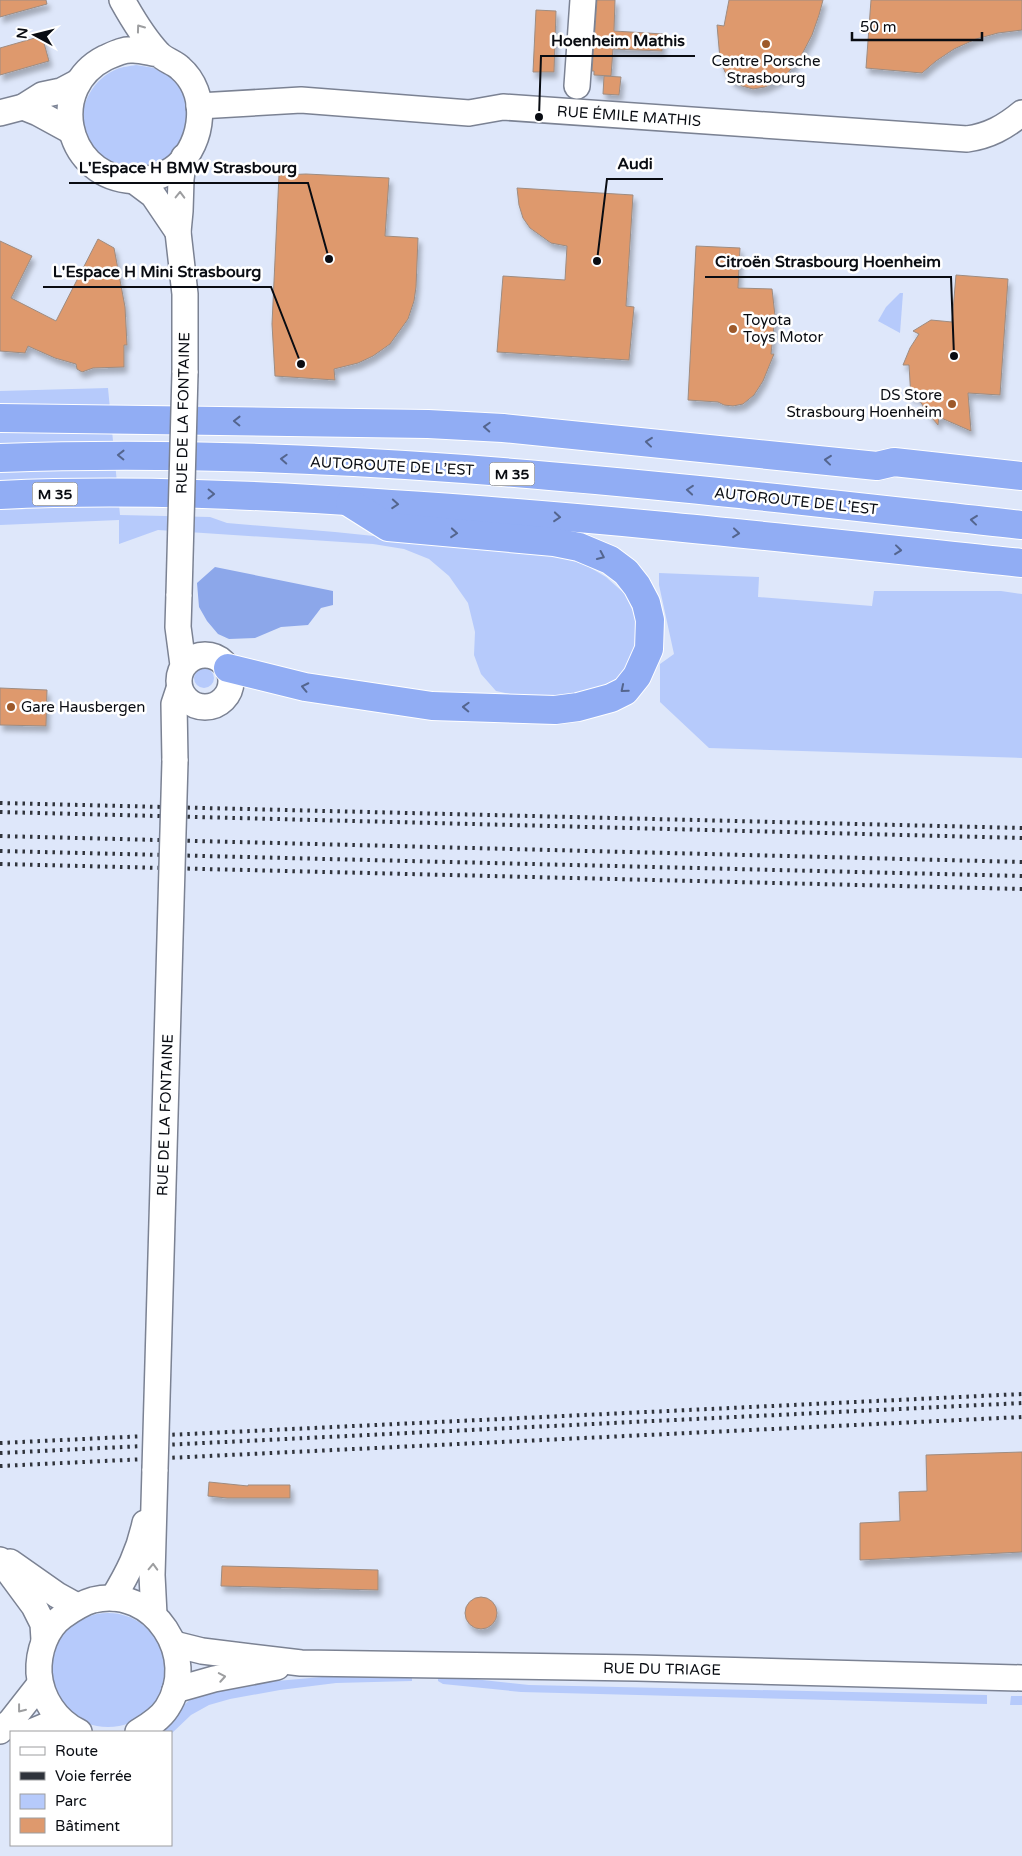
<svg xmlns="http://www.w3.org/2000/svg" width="1022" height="1856" viewBox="0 0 1022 1856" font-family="'Varela Round',sans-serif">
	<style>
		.green { fill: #b6cafb }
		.forest { fill: #8ca7ea }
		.building { fill: #de996d; stroke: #9e8c81; filter: url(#shadow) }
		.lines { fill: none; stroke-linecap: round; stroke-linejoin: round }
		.minor-casing { stroke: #7b8293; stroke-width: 28 }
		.highway-casing { stroke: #fff; stroke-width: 30 }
		.minor { stroke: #fff; stroke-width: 25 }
		.highway { stroke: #91adf4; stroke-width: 28 }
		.rail { stroke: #2f333b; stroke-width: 4; stroke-dasharray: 2.5 5; stroke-linecap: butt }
		.minor-bridge-casing { stroke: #7b8293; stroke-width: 28; stroke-linecap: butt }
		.minor-bridge { stroke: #fff; stroke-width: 25 }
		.oneway { stroke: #9d9ea0 }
		.oneway2 { stroke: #54658e }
		.poi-dot { fill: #9d592a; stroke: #fff; stroke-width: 2 }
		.labels { text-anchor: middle; stroke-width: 5; stroke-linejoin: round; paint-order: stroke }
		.shield { fill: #fff; stroke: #535559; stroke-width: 1 }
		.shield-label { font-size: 14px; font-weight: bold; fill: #090c12 }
		.poi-label { font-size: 15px; fill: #090c12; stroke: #fff; text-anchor: start }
		.street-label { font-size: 15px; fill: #090c12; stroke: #fff }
		.leader { fill: none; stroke: #090c12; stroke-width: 2 }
		.callout-dot { fill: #090c12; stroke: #fff; stroke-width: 2 }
		.callout-label { font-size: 16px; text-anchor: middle; font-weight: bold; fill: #090c12; stroke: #fff; stroke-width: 5; stroke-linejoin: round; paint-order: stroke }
	</style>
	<defs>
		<filter id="shadow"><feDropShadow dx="3" dy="5.5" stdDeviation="2.5" flood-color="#0004"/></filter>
	</defs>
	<rect width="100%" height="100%" fill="#dee7fa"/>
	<g class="green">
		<path d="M136,65L154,68L171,77L183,92L190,109V128L175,158L145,173L99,159C94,150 85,138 83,128C79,104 94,78 117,69C122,67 130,66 136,65Z"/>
		<path d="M900,293H903L900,333L878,321L886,307Z"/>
		<path d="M108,388L120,515L210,517L227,523L335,532L548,554L584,564L606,577L625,594L635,616L638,646L627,670L602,692L566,697H524L496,691L481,674L474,655L475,632L468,603L449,576L429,559L404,549L373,544L158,530L119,544V520L0,525V391Z"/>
		<path d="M659,573L759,577L758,597L872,606L874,591H1001L1022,594V758L709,748L660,702V664L674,654L659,585Z"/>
		<circle cx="204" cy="678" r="10"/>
		<circle cx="108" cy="1670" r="57"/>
		<path d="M412,1674V1681L336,1683L280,1690L230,1699L209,1705L191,1715L171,1734L160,1732L179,1709L197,1694L244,1684L333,1676Z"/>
		<path d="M446,1676L529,1685L987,1695V1704L521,1692L443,1684L438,1681V1677Z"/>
		<path d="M1011,1696H1022V1705H1010Z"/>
	</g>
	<path class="forest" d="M215,567L333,591V605L321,608L308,625L281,627L255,638L229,639L218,634L207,621L199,607L197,583Z"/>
	<g class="building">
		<path d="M0,0H46L47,4L0,17Z"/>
		<path d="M597,0H615L614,31L663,34L662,51L613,49L611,76L594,75V71H592Z"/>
		<path d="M729,0H823L819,15L812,35L801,56L787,74L778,81L765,87L753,89L742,86L732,81L725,72L720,59L717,25L724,26Z"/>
		<path d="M871,0H1022V30L998,33L976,39L954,49L936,61L922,73L866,68Z"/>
		<path d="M536,10L556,11L554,72H533Z"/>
		<path d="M42,36L49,61L0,75V48Z"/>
		<path d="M604,76L621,77L619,95L603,94Z"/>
		<path d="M306,174L389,178L385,236L418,238L416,287L414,301L408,319L390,344L373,356L358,363L334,369L335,380L275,376L272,324L279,175Z"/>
		<path d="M517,188L633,195L626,306L634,307L629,360L497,352L503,276L565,280L567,246L551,243L530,228L523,218L519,205Z"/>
		<path d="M98,239L114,248L125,307L127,345H124V367L93,368L82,372L77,369L76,364L55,358L28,346L25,353L0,351V241L32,256L11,298L56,321Z"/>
		<path d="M696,246L740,248L738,288L772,289L775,316L771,354H774L763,381L754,395L743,404L733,406L724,405L718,402L688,400Z"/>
		<path d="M956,275L1008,279L1000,395L968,393L971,431L939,417L938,425L926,411L917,396L911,398L909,365H903L910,348L919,334L913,331L931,320L952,322Z"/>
		<path d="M0,688L47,690L46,726L0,725Z"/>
		<path d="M1022,1452V1552L860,1560V1523L900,1521L899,1492L927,1491L926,1455Z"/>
		<path d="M209,1482L248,1486V1485H290V1498H227L208,1496Z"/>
		<path d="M222,1566L378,1570V1590L221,1586Z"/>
		<circle cx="481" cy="1613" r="16"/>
	</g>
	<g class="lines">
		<g class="minor-casing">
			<g id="minor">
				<path d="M122,0C132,18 144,38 158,53C164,60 174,62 180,68C209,93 204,142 177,166C164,177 144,182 127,180C64,172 48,87 105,58C114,54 123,49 133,50C142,50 151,53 159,54"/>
				<path d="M577,86L583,0"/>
				<path d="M199,106L301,100L469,113L503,107L967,139C989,136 1005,127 1022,113"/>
				<path d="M23,107L38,113L71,131"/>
				<path d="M0,113L23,107L42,95L61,91L78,82"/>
				<path d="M184,157L181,179L180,211L178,232L185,294V373"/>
				<path d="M133,180L153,195L178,232"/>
				<path d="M179,594L178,627L183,665"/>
				<circle cx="205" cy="681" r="26"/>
				<path d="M175,761L174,704L179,689"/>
				<path d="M0,1560L34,1606L43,1624L44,1640"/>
				<path d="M10,1562L57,1595L77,1606"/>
				<path d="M113,1598C128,1573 139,1552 145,1523"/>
				<path d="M154,1615L152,1575L155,1469"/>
				<path d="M174,1644L202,1651L301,1663L637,1668L1022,1678"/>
				<path d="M175,1690L214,1679L277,1667"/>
				<path d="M0,1731L11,1721L40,1684"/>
				<path d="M31,1732L60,1720"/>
				<path d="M79,1732C56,1721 41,1698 39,1673C38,1652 46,1628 63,1616C73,1609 82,1603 93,1600C154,1585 200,1657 167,1708C160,1719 148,1726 138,1732"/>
			</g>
		</g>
		<g class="highway-casing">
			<g id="highway">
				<path d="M0,418L428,424L503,428L877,466L894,462L1022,476"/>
				<path d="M0,458C342,445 683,488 1022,525"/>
				<path d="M0,495C131,489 261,495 391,504C602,517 812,541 1022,563"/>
				<path d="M228,668L305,687L432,706L555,710L578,707L611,698L625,691L637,676L649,649L650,620L646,603L637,586L626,572L610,560L579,547L554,542L388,527L350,503"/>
			</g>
		</g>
		<use href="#minor" class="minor"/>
		<use href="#highway" class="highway"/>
		<g class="rail">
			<path d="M0,803L1022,828"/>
			<path d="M0,812L1022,838"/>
			<path d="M0,836L1022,862"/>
			<path d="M0,851L1022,876"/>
			<path d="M0,864L1022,889"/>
			<path d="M0,1443L1022,1394"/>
			<path d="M0,1453L1022,1403"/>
			<path d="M0,1466L1022,1417"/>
		</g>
		<g class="minor-bridge-casing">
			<g id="minor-bridge">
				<path d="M179,594L185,373"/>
				<path d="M155,1469L175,761"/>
			</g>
		</g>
		<use href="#minor-bridge" class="minor-bridge"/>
	</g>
	<defs><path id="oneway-chevron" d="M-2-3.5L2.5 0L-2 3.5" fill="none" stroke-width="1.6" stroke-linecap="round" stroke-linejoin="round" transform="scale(1.25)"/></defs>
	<g class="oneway">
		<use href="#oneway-chevron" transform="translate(140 28) rotate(-126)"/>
		<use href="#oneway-chevron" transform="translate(180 195) rotate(-89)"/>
		<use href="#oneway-chevron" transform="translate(153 1567) rotate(-88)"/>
		<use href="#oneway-chevron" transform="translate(222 1677) rotate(-10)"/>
		<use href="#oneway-chevron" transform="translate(21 1709) rotate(128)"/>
	</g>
	<g class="oneway2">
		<use href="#oneway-chevron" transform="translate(237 421) rotate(-179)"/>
		<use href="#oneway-chevron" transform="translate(487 427) rotate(-177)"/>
		<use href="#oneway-chevron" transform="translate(649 442) rotate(-174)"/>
		<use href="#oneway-chevron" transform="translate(121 455) rotate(-179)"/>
		<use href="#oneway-chevron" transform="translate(284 459) rotate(-177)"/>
		<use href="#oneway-chevron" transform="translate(828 460) rotate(-174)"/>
		<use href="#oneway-chevron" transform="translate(690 490) rotate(-175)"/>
		<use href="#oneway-chevron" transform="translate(211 494) rotate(1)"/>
		<use href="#oneway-chevron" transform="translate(395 504) rotate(4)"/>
		<use href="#oneway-chevron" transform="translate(557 517) rotate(5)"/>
		<use href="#oneway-chevron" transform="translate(974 520) rotate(-174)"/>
		<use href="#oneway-chevron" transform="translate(454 533) rotate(5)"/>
		<use href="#oneway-chevron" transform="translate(736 533) rotate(6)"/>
		<use href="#oneway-chevron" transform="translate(898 550) rotate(6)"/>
		<use href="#oneway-chevron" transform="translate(601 556) rotate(25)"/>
		<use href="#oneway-chevron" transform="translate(305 687) rotate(-168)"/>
		<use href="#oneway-chevron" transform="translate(624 689) rotate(140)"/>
		<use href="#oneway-chevron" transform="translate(466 707) rotate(-178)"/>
	</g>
	<g class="poi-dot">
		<circle cx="766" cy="44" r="5"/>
		<circle cx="733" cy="329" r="5"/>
		<circle cx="952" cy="404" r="5"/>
		<circle cx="11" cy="707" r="5"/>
	</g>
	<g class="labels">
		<g class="shield">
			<rect x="489.5" y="462.5" width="45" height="23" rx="4"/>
			<rect x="32.5" y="482.5" width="45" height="23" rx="4"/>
		</g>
		<g class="shield-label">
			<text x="512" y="479">M 35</text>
			<text x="55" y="499">M 35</text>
		</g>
		<g class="poi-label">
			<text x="766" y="66" text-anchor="middle">Centre Porsche<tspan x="766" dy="17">Strasbourg</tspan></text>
			<text x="743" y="325">Toyota<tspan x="743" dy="17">Toys Motor</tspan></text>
			<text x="942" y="400" text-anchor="end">DS Store<tspan x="942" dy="17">Strasbourg Hoenheim</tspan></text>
			<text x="21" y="712">Gare Hausbergen</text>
		</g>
		<g class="street-label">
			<text transform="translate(629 116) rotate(4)" y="5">RUE ÉMILE MATHIS</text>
			<text transform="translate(183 413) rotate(-89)" y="5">RUE DE LA FONTAINE</text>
			<text transform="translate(392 466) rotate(3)" y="5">AUTOROUTE DE L’EST</text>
			<text transform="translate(796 501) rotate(6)" y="5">AUTOROUTE DE L’EST</text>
			<text transform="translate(165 1115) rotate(-88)" y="5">RUE DE LA FONTAINE</text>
			<text transform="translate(662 1669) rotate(1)" y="5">RUE DU TRIAGE</text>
		</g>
	</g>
	<path class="leader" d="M539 117L541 56H695M597 261L607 179H663M329 259L308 183H69M954 356L951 277H705M301 364L271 287H43"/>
	<g class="callout-dot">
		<circle cx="539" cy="117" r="5"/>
		<circle cx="597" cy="261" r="5"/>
		<circle cx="329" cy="259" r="5"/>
		<circle cx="954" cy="356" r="5"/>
		<circle cx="301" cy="364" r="5"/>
	</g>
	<g class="callout-label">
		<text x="618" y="46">Hoenheim Mathis</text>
		<text x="635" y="169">Audi</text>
		<text x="188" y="173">L'Espace H BMW Strasbourg</text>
		<text x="828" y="267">Citroën Strasbourg Hoenheim</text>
		<text x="157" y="277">L'Espace H Mini Strasbourg</text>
	</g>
	<rect x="10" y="1731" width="162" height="115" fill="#ffffff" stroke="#9d9ea0"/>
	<rect x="20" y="1747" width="25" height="8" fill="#ffffff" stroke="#9d9ea0"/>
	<text x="55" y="1756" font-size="15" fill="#090c12">Route</text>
	<rect x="20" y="1772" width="25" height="8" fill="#2f333b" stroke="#9d9ea0"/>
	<text x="55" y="1781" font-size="15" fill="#090c12">Voie ferrée</text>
	<rect x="20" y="1794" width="25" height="15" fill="#b6cafb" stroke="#9d9ea0"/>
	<text x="55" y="1806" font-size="15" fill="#090c12">Parc</text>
	<rect x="20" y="1818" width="25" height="15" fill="#de996d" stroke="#9d9ea0"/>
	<text x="55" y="1831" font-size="15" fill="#090c12">Bâtiment</text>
	<g transform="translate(35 35) rotate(277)" stroke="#ffffff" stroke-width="4" paint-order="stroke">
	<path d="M0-4L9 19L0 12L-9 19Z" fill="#090c12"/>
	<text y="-8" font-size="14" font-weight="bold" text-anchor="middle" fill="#090c12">N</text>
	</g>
	<path d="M852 32v8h130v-8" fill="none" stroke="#090c12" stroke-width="2.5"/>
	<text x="860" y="32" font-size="15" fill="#090c12" stroke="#ffffff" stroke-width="4" paint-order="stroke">50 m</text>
</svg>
